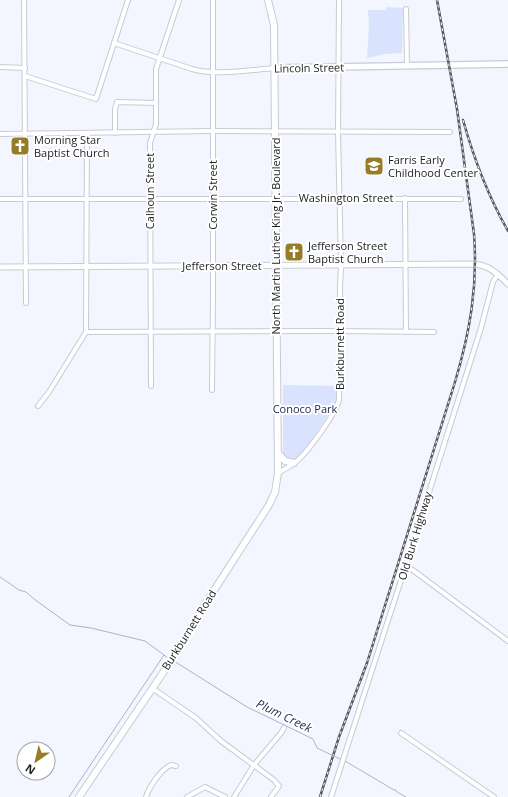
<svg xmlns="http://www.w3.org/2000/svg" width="508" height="797" viewBox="0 0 508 797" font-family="'Open Sans',sans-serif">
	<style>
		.green { fill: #d9e3fe }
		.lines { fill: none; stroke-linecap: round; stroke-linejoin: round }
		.stream { stroke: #aab4d1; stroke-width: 1 }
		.minor-casing { stroke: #c8cbd5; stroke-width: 6 }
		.tertiary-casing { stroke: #c8cbd5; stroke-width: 7 }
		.secondary-casing { stroke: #c8cbd5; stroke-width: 8 }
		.primary-casing { stroke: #c8cbd5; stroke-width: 8 }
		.minor { stroke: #fff; stroke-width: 4 }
		.tertiary { stroke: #fff; stroke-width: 5 }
		.secondary { stroke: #fff; stroke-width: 5.5 }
		.primary { stroke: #fff; stroke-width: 6 }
		.rail-casing { stroke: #57585d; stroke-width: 2.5 }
		.rail { stroke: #fff; stroke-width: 1; stroke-dasharray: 3; stroke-linecap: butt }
		.labels { text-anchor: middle; stroke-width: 4; stroke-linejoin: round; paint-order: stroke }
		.street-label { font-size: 11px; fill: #1d1e21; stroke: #fff }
		.poi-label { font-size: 11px; fill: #1d1e21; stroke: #fff; text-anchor: start }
		.park-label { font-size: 11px; fill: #202c53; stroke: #fff }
		.water-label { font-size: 12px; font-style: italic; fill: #26325a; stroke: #fff }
	</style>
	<rect width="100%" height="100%" fill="#f3f6fe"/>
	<g class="green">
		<path d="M386,7L403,8L402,53L385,54L367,58L369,26L368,10H386Z"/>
		<path d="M283,385L337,386L338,396L336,403L300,457L293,461L283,457Z"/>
	</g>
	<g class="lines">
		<g class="stream">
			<path d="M0,577L19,590L26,592L34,599L70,625L91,628L145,641L168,658"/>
			<path d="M174,661L247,707L313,739L317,748L342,760"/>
			<path d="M345,761L394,790H396L397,792L406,797"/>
			<path d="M69,797L164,655"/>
		</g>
		<g class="minor-casing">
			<g id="minor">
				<path d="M24,0L26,303"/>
				<path d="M406,9L407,66"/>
				<path d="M114,43L192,69C216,76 249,70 275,68"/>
				<path d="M0,67L25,68"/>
				<path d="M25,76L96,99L128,0"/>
				<path d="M115,133V109L117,102L156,103"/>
				<path d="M0,134L213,131L450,132"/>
				<path d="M405,198L406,332"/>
				<path d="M0,199H461"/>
				<path d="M86,332L339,331L434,332"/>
				<path d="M86,332L87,133"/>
				<path d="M151,386L150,143L156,124V69L179,0"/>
				<path d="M212,390L213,296V0"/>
				<path d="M38,406L49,392L86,332"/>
				<path d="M278,473C285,469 293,465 299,459C309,450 336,413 339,400L340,287L341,266L338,132L339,0"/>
				<path d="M406,565L508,641"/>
				<path d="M152,688L196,718L221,741L274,780L279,786L271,797"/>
				<path d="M401,733L494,797"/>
				<path d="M146,797C149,787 161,769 171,765L176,766"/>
				<path d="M187,797L205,787L225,797"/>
				<path d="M234,797L254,765L281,733L284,728"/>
				<path d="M331,797L404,571L481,328L493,282L498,274"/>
			</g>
		</g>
		<g class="tertiary-casing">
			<path id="tertiary" d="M0,267L473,264C489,265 497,273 508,284"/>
		</g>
		<g class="secondary-casing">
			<path id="secondary" d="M275,68L508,64"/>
		</g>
		<g class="primary-casing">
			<g id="primary">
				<path d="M278,453L285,461L294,463"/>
				<path d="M79,797L177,652L202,609L269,505L275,492L278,473L274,25L268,0"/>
			</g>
		</g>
		<use href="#minor" class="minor"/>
		<use href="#tertiary" class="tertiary"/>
		<use href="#secondary" class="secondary"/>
		<use href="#primary" class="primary"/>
		<g class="rail-casing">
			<g id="rail">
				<path d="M463,120C474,159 488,196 508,231"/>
				<path d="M320,797L339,737L367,663L455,382C470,332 478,286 474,234L457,109L437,0"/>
			</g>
		</g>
		<use href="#rail" class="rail"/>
	</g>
	<defs>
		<g id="church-square" transform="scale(1)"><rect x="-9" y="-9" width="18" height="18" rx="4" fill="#967d25" stroke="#fff"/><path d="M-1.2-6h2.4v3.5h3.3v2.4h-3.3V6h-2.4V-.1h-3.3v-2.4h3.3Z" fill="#fff"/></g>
		<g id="school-square" transform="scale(1)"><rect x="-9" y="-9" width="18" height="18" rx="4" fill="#967d25" stroke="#fff"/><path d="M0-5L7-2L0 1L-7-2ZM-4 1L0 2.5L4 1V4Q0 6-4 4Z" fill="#fff"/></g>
	</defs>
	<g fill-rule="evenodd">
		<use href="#church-square" x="20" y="146"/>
		<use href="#school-square" x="374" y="166"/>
		<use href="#church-square" x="294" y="252"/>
	</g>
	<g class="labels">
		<g class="street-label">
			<text transform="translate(309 68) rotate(-1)" y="4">Lincoln Street</text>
			<text transform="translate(150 191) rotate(-90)" y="4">Calhoun Street</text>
			<text transform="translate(213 195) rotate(-90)" y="4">Corwin Street</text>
			<text x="346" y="202">Washington Street</text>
			<text transform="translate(276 236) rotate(-90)" y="4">North Martin Luther King Jr. Boulevard</text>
			<text x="222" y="270">Jefferson Street</text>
			<text transform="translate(340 344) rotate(-90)" y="4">Burkburnett Road</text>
			<text transform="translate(415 536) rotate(-73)" y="4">Old Burk Highway</text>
			<text transform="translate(189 630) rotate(-58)" y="4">Burkburnett Road</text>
		</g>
		<g class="poi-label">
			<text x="34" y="144">Morning Star<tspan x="34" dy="13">Baptist Church</tspan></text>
			<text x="388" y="164">Farris Early<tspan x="388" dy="13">Childhood Center</tspan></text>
			<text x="308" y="250">Jefferson Street<tspan x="308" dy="13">Baptist Church</tspan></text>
		</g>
		<g class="park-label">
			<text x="305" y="413">Conoco Park</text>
		</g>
		<g class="water-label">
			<text transform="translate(284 716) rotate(26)" y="4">Plum Creek</text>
		</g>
	</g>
	<g transform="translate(36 761) rotate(214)"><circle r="19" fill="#ffffff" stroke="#a5a5a6"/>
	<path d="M0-3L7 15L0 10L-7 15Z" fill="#967d25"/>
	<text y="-6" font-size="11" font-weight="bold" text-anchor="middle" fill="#1d1e21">N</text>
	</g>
</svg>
